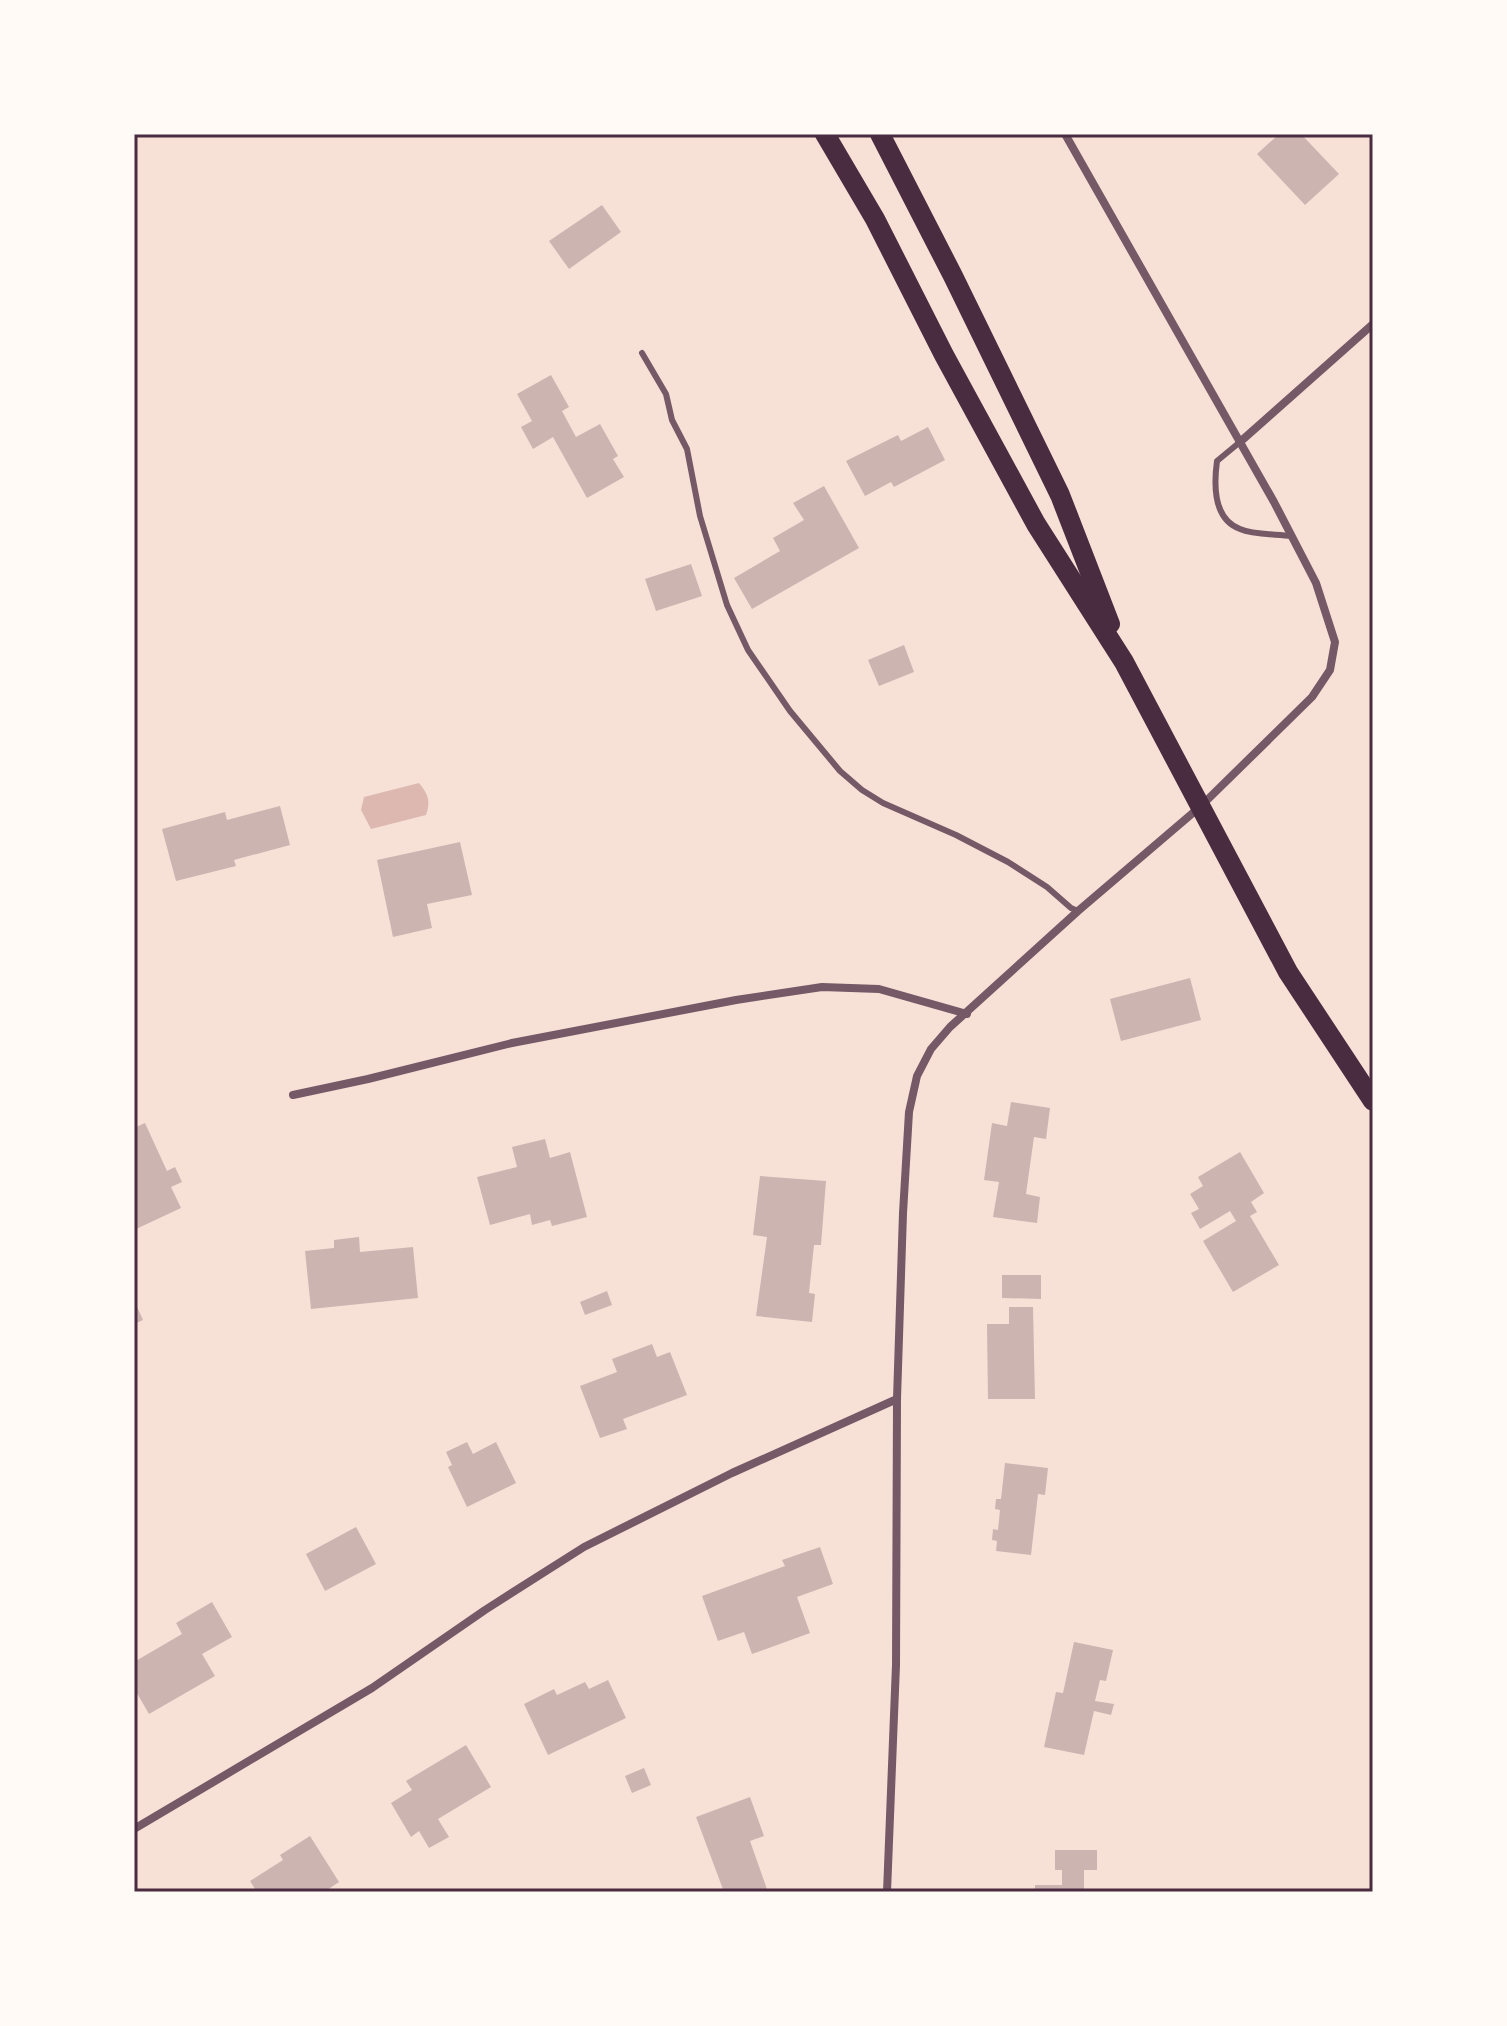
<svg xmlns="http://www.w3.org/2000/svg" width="1507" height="2026" viewBox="0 0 1507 2026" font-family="'Roboto Condensed',sans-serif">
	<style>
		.water { fill: #dcb8b0 }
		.building { fill: #ccb4b1 }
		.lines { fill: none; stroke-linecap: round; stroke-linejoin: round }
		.service { stroke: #755966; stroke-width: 6 }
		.minor { stroke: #755966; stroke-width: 8 }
		.primary { stroke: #4a2c40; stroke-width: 20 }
		.neatline { fill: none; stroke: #4a2c40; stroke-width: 3 }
	</style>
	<rect width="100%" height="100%" fill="#f7e1d7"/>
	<path class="water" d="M419,783C428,794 431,801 426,815L371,829L361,810L364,797Z"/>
	<g class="building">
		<path d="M1279,134H1301L1339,174L1305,205L1257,154Z"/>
		<path d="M602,205L621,232L569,269L549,241Z"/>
		<path d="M551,375L569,407L562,411L576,437L600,424L618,456L613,459L624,477L587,498L553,437L533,449L521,427L532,421L517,394Z"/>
		<path d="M928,427L945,460L894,487L891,482L865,496L846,461L898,435L901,441Z"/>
		<path d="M824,486L859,548L752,609L734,578L780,551L773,538L804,520L793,503Z"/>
		<path d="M691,564L702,596L656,611L645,579Z"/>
		<path d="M904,645L914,672L879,686L868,660Z"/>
		<path d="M280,806L290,845L234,860L236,866L176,881L162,829L225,812L227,820Z"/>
		<path d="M460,842L472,895L427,904L432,928L393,937L377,860Z"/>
		<path d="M1190,978L1201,1020L1121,1041L1110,999Z"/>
		<path d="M1011,1102L1050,1108L1046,1139L1034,1137L1026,1194L1040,1197L1037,1223L993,1217L999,1182L984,1180L992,1123L1007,1126Z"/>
		<path d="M145,1123L167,1171L175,1167L182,1182L171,1187L181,1208L134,1230V1128Z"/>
		<path d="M545,1139L550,1158L570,1152L587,1217L552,1226L550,1220L532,1225L530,1214L490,1225L477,1177L517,1167L512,1147Z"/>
		<path d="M1240,1152L1264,1193L1251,1202L1257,1212L1250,1216L1279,1265L1233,1292L1203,1241L1236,1221L1230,1211L1200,1229L1191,1213L1199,1209L1190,1194L1203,1186L1198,1177Z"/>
		<path d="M760,1176L826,1181L821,1245H814L809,1293L815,1294L812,1322L756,1316L767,1237L753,1235Z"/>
		<path d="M359,1237L360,1252L413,1247L418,1298L311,1309L305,1251L334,1248V1240Z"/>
		<path d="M1002,1275H1041V1299L1002,1298Z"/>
		<path d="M607,1291L612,1305L585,1315L580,1302Z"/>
		<path d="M134,1300L143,1320L134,1324Z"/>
		<path d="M1009,1307H1033L1035,1399H988L987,1324H1009Z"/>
		<path d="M652,1344L657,1357L670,1352L687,1395L623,1419L627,1429L600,1438L580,1386L617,1372L612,1359Z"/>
		<path d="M467,1442L473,1454L496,1442L516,1483L467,1507L448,1467L452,1465L446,1452Z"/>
		<path d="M1005,1463L1048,1468L1045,1495L1038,1494L1031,1555L996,1551L997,1541L992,1540L993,1529L998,1530L1000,1510L995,1509L996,1499H1001Z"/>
		<path d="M356,1527L376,1564L325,1591L306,1554Z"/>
		<path d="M820,1547L833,1584L797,1597L810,1633L752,1654L744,1632L718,1641L702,1596L785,1566L782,1560Z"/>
		<path d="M212,1602L232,1637L202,1654L215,1676L149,1714L134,1688V1662L182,1634L176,1623Z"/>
		<path d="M1074,1642L1113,1650L1106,1681L1100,1680L1095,1701L1114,1704L1111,1715L1094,1711L1084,1755L1044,1747L1056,1692L1063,1693Z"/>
		<path d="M608,1680L626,1718L548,1755L524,1704L554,1689L557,1695L585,1682L589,1689Z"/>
		<path d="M466,1745L491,1787L438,1819L449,1837L429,1848L419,1831L411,1837L391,1803L412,1790L406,1781Z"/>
		<path d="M644,1768L651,1785L632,1793L625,1776Z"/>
		<path d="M750,1797L764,1836L750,1841L768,1892H724L696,1817Z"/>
		<path d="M310,1836L339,1882L324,1892H257L250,1881L283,1860L280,1855Z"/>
		<path d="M1055,1850H1097V1870H1084V1892H1035V1885H1062V1870H1055Z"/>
	</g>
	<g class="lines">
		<g class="service">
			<path d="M642,353L666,394L672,420L687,449L700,516L727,605L748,650L790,711L840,771L862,790L883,803L956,835L1008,862L1047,887L1071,908L1078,911"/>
			<path d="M1240,442L1217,461C1214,483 1213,519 1240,529C1254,535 1276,534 1291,536"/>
		</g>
		<g class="minor">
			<path d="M1240,442L1373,324"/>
			<path d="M293,1095L368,1079L512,1043L736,1000L822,987L879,989L967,1014"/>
			<path d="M134,1829L372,1688L485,1610L584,1547L732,1473L897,1399"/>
			<path d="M887,1892L896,1665L897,1399L903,1213L909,1112L917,1076L931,1049L950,1027L1078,911L1201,806L1312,697L1330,670L1335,642L1316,583L1274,502L1065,134"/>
		</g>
		<g class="primary">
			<path d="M825,134L875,219L944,355L1036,524L1124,662L1288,972L1373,1101"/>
			<path d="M880,134L953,276L1060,495L1110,624"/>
		</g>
	</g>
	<rect width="1507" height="2026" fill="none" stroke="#fffaf5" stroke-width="272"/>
	<rect x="136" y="136" width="1235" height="1754" class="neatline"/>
</svg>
